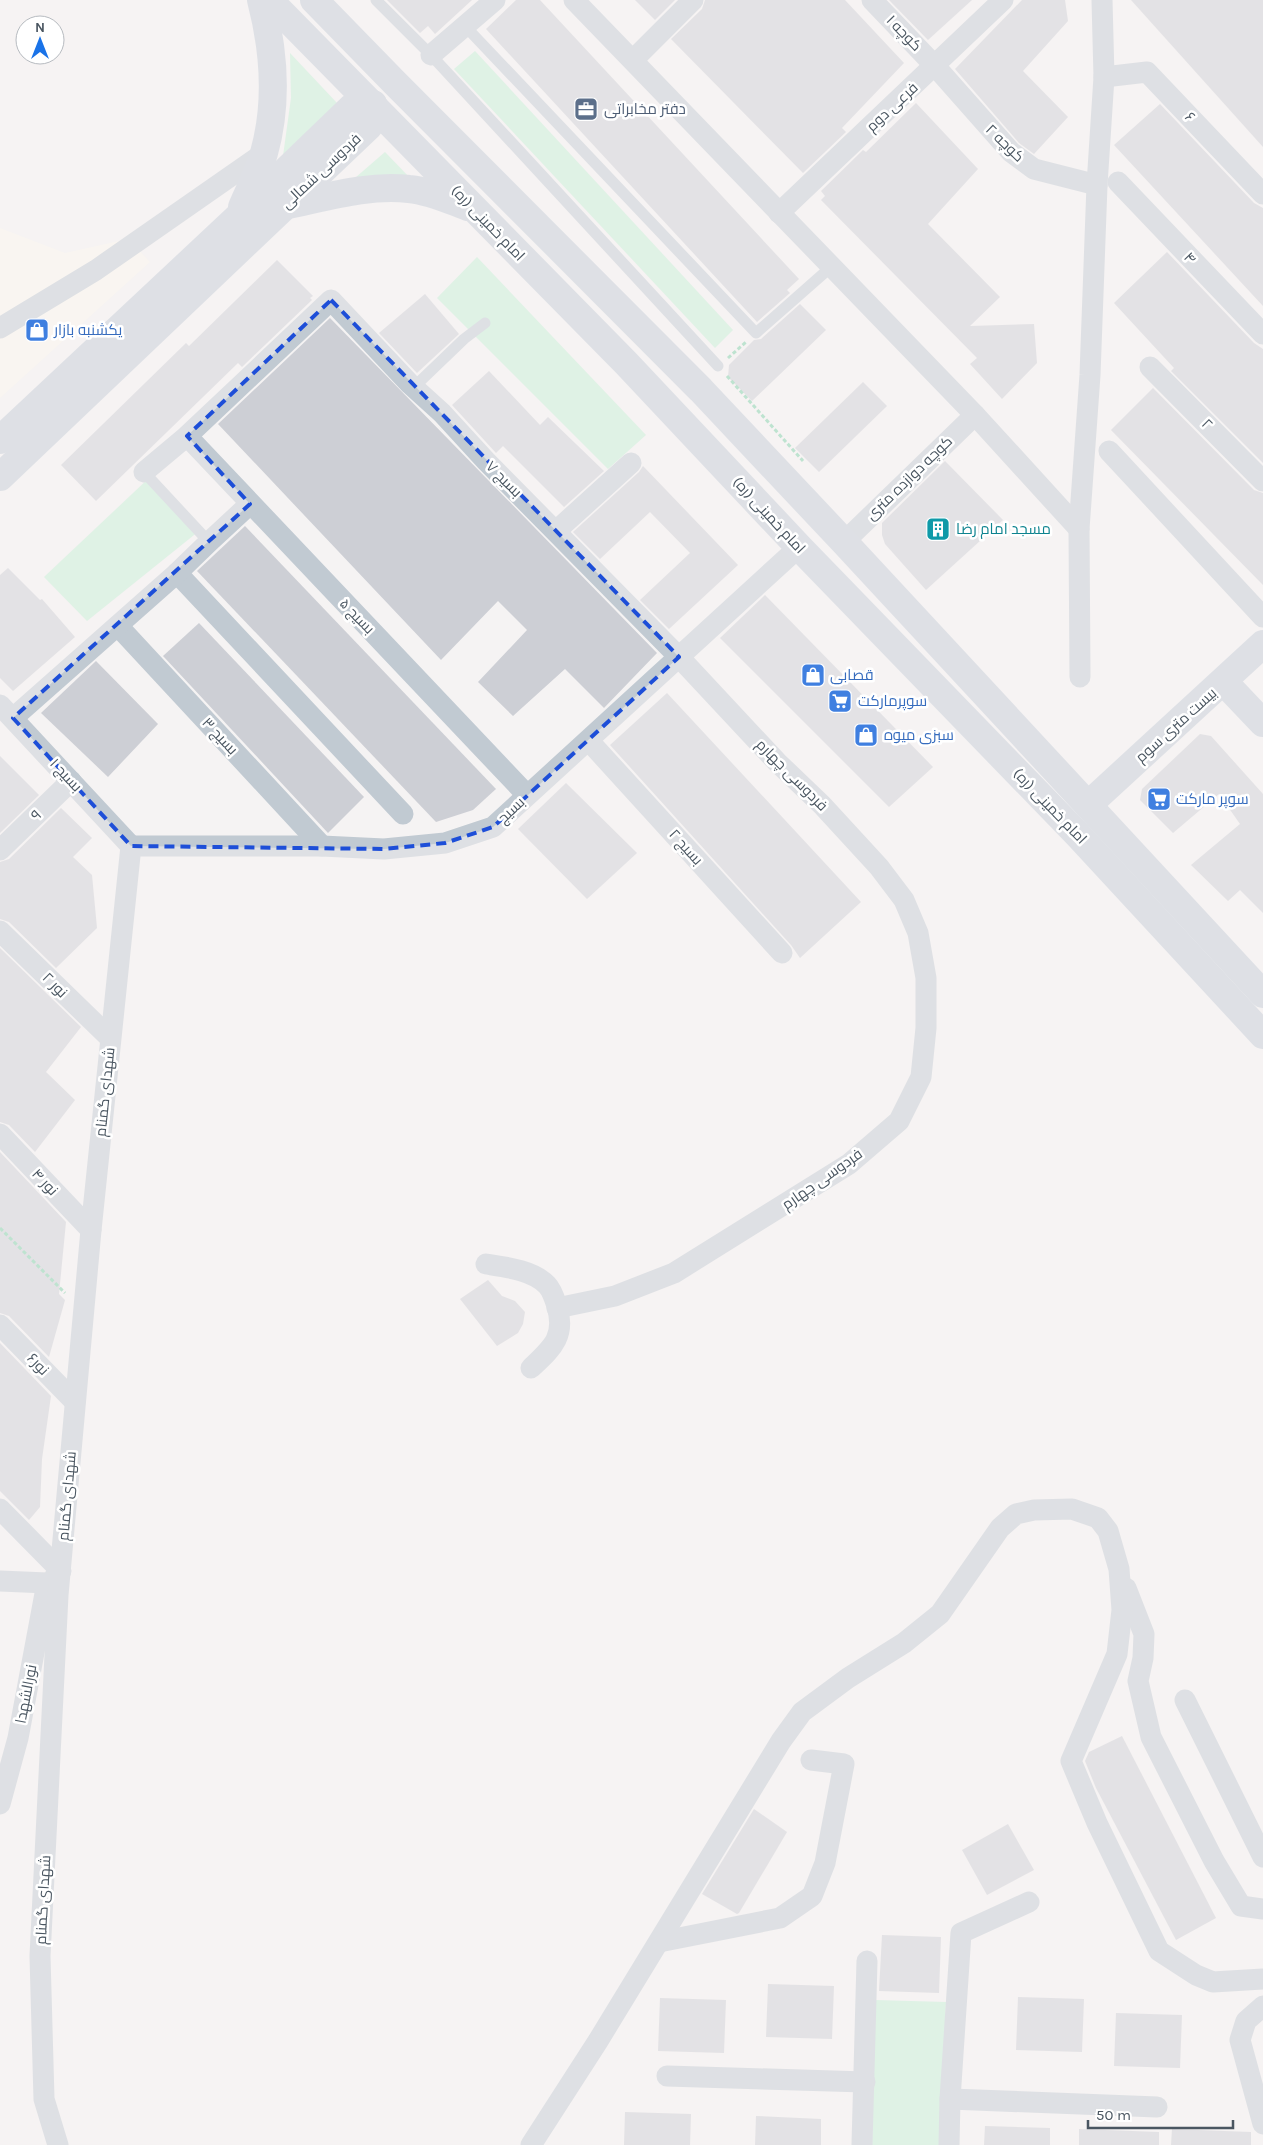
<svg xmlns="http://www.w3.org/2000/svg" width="1263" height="2145" viewBox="0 0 1263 2145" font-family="Karla,Cairo,sans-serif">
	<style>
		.commercial { fill: #fdf9ef }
		.green { fill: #c3f1d5 }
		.building { fill: #cdcfd5 }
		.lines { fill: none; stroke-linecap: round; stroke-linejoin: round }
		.path { stroke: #7ad0a6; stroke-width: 3; stroke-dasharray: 4 2.5; stroke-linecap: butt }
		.service { stroke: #c1cad2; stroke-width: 11 }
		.minor { stroke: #c1cad2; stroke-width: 21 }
		.secondary { stroke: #c1cbd6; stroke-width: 28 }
		.marked { fill: none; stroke: #1d4ed8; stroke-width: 4; stroke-dasharray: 10 6; stroke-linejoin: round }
		.labels { text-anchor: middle; stroke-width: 5; stroke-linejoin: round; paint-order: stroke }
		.street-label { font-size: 15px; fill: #4a5661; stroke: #fff }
		.service-label { font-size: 15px; fill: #4e5e75; stroke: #fff; text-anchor: start }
		.shop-label { font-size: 15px; fill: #366cbe; stroke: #fff; text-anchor: start }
		.culture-label { font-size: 15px; fill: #0d838f; stroke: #fff; text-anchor: start }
	</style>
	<rect width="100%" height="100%" fill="#f5f3f3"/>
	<path class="commercial" d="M0,228L65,253L128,239L150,262L0,398Z"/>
	<g class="green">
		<path d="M475,51L733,330L715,348L454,69Z"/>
		<path d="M290,53L337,103L283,156L291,98Z"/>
		<path d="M385,152L410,178H355Z"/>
		<path d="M477,257L646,435L608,469L437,298Z"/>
		<path d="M149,478L199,531L87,621L44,577Z"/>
		<path d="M875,2000L946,2002L940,2145H872Z"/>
	</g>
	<g class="building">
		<path d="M387,0H472L435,34L428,26L420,33Z"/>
		<path d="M516,0H540L799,279L787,290L790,293L757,322L486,29Z"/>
		<path d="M635,0H675L655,20Z"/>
		<path d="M705,0H845L904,63L842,128L846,132L803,173L671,39L702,9Z"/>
		<path d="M889,0H972L928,40Z"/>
		<path d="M1022,0H1065L1068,21L1023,71L1068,117L1034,154L1019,143L955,69Z"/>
		<path d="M1131,0H1263V147Z"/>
		<path d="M916,103L978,169L928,224L1000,297L970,326L1034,324L1037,363L1002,399L970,364L977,358L821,200L825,196L821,191L863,150L866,152Z"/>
		<path d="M1160,104L1254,203L1263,208V306L1114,145Z"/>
		<path d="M1167,252L1254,343L1263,349V463L1171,371L1174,368L1114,303Z"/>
		<path d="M277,260L313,296L310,298L312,300L242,367L238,363L96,501L61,465L186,343L189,346Z"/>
		<path d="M425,294L459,334L417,373L379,333Z"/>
		<path d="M800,304L826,330L752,401L728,377L729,365L754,340L761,339Z"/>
		<path d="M330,318L657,653L604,708L565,669L513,716L478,682L527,630L498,601L441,660L218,424Z"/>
		<path d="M489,371L540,425L548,417L604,471L564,507L503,446L496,453L452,405Z"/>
		<path d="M863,382L887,406L819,472L795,448Z"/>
		<path d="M1153,388L1254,490L1263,493V585L1111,430Z"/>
		<path d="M945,461L1003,520L926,590L885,544L882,535V523Z"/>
		<path d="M643,466L738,565L669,629L640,600L690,553L650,512L600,559L573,532L639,472Z"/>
		<path d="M245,526L496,789L473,810L436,822L197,571Z"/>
		<path d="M8,568L40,600L42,599L75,637L13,691L0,678V575Z"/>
		<path d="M765,595L933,767L889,807L720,638Z"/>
		<path d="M199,623L364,797L328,833L163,656Z"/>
		<path d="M96,661L158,724L108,777L41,713Z"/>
		<path d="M667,693L861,902L800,958L791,945L610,745Z"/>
		<path d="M1200,734L1211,736L1263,794V913L1240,890L1228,901L1191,865L1240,824L1219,794L1173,833L1140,800L1142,789Z"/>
		<path d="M0,756L39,795L0,833Z"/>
		<path d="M566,783L637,853L587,899L518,829Z"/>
		<path d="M61,808L92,838L73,857L92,875L97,928L56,968L9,922L0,919V862L9,859Z"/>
		<path d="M0,948L81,1027L46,1072L75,1100L35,1152L9,1125L0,1122Z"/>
		<path d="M0,1152L66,1222L59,1294L65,1300L49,1357L9,1316L0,1313Z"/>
		<path d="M488,1280L502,1296L515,1301L525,1312L523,1324L518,1333L497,1346L460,1299Z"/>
		<path d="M0,1343L51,1396L42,1459L40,1507L29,1520L0,1491Z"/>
		<path d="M1122,1736L1216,1918L1176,1940L1096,1788L1085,1761L1089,1752Z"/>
		<path d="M754,1809L787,1832L739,1913L737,1914L702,1894Z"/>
		<path d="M1008,1824L1034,1870L987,1895L962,1850Z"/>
		<path d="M882,1935L941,1937L939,1993L879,1991Z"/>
		<path d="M768,1984L834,1986L832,2039L766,2037Z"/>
		<path d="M1018,1997L1084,1999L1082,2052L1016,2050Z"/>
		<path d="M660,1998L726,2000L724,2053L658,2051Z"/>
		<path d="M1116,2013L1182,2015L1180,2068L1114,2066Z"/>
		<path d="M625,2112L691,2114L690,2145H624Z"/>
		<path d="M756,2116L821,2119V2145H755Z"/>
		<path d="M985,2126L1050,2128V2145H984Z"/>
		<path d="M1079,2129L1159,2132V2145H1079Z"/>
		<path d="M1172,2129L1251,2132V2145H1171Z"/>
	</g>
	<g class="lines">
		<g class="path">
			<path d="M728,358L746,342"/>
			<path d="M727,376L803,461"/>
			<path d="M0,1228L65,1293"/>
		</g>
		<g class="service">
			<path d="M376,0L431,55L718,366"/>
			<path d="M465,26L756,333L831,267"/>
			<path d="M414,387L464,339L485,323"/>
			<path d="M144,472L209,542"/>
		</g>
		<g class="minor">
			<path d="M574,0L975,415L1079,529"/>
			<path d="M872,0L935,66L1011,152L1034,169L1097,185"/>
			<path d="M431,55L495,0"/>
			<path d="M633,60L693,0"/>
			<path d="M1104,77L1147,72L1263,194"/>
			<path d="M1118,182L1263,334"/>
			<path d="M779,213L1003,0"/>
			<path d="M0,328L96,270L264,153"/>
			<path d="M1150,367L1263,481"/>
			<path d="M187,436L527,795"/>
			<path d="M1109,451L1263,617"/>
			<path d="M144,472L187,436L331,300L410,384L442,413L486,461L679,657L777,762L822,805L879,867L904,900L918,933L926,978V1028L921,1077L899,1121L849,1164L674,1273L615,1296L557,1308"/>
			<path d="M556,531L631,463"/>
			<path d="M844,542L975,415"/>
			<path d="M177,573L403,814"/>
			<path d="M118,626L322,846"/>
			<path d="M1080,677L1079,529L1090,375L1097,185L1104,77L1102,0"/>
			<path d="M0,705L131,846"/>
			<path d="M13,718L177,573L209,542L250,504"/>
			<path d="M589,741L782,953"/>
			<path d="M131,846H322L384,849L445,843L493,827L799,547"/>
			<path d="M0,850L71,781"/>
			<path d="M0,931L110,1038"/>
			<path d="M0,1134L91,1230"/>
			<path d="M486,1264C505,1267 533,1270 547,1285C552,1290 555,1300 557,1306C566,1337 552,1348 531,1368"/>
			<path d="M0,1325L75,1402"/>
			<path d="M0,1509L61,1571L55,1576"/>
			<path d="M0,1581L47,1583"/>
			<path d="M1126,1588L1144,1634L1143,1658L1138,1681L1151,1737L1214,1861L1241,1906L1263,1909"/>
			<path d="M1185,1700L1263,1857"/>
			<path d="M0,1804L18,1738L47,1583"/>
			<path d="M659,1942L780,1918L812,1896L825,1863L844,1764L811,1760"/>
			<path d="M1263,2006L1246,2021L1240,2040L1263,2124"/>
			<path d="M667,2076L865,2082"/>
			<path d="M950,2099L1157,2107"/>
			<path d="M58,2145L44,2099L40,1956L58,1595L91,1230L131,846"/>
			<path d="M531,2145L598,2041L781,1741L802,1712L848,1678L904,1643L940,1614L1000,1528L1016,1514L1034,1510L1072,1509L1098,1518L1108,1531L1119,1569L1122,1610L1117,1654L1071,1761L1097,1823L1159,1951L1196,1975L1213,1982L1263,1979"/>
			<path d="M862,2145L867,1961"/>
			<path d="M949,2145L950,2099L961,1933L1029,1902"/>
		</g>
		<g class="secondary">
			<path d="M269,0L626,363L799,547L1078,835L1263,1035"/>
			<path d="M314,0L395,83L701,390L844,542L1263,994"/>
			<path d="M284,206C324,198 368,184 409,189C430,191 449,200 468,207"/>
			<path d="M242,207C249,190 259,172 264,153C278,103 274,50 261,0"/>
			<path d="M0,440L238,217L352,107L373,104"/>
			<path d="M0,477L369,126L373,104"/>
			<path d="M1224,682L1263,723"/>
			<path d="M1088,805L1263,644"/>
		</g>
	</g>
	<path d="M0 0H1263V2145H0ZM331,300L679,657L493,827L445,843L384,849L131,846L13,718L250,504L187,436Z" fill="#f5f3f3" fill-opacity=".55" fill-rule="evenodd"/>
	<path class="marked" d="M331,300L679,657L493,827L445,843L384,849L131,846L13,718L250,504L187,436Z"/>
	<defs>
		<g id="office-square" transform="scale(1.25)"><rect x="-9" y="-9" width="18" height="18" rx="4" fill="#5c6f8a" stroke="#fff"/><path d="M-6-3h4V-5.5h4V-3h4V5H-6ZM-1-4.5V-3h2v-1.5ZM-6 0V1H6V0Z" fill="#fff"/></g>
		<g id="shop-square" transform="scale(1.25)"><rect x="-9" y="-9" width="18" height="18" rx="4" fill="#3f7fe0" stroke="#fff"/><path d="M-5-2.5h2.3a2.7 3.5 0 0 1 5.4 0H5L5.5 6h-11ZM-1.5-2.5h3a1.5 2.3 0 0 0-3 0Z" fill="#fff"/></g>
		<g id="building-square" transform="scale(1.25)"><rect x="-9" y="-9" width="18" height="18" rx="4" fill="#0f9aa8" stroke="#fff"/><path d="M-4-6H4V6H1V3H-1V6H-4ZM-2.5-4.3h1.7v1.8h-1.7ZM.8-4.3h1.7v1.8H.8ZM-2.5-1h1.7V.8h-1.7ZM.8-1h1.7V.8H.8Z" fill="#fff"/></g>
		<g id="supermarket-square" transform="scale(1.25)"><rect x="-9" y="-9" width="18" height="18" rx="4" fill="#3f7fe0" stroke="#fff"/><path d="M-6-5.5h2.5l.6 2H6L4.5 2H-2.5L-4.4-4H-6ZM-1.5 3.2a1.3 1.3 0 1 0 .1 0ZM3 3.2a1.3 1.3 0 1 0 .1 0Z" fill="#fff"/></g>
	</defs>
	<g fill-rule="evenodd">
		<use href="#office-square" x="586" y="109"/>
		<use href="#shop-square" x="37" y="330"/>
		<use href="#building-square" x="938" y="529"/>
		<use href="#shop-square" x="813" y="675"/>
		<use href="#supermarket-square" x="840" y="701"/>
		<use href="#shop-square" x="866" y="735"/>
		<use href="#supermarket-square" x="1159" y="799"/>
	</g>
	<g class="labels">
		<g class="street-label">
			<text transform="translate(904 33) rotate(46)" y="5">کوچه ۱</text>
			<text transform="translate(892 107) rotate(-43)" y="5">فرعی دوم</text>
			<text transform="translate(1190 117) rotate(47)" y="5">۶</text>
			<text transform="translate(1005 143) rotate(44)" y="5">کوچه ۲</text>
			<text transform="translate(321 171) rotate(-43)" y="5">فردوسی شمالی</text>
			<text transform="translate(488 223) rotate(46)" y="5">امام خمینی (ره)</text>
			<text transform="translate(1190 258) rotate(46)" y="5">۴</text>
			<text transform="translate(1207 424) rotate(45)" y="5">۲</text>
			<text transform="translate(909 478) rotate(-44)" y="5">کوچه دوازده متری</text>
			<text transform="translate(504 479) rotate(45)" y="5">بسیج ۷</text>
			<text transform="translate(769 515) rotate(47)" y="5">امام خمینی (ره)</text>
			<text transform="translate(357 616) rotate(46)" y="5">بسیج ۵</text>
			<text transform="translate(1176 725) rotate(-42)" y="5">بیست متری سوم</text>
			<text transform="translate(220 736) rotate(47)" y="5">بسیج ۳</text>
			<text transform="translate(66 775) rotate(47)" y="5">بسیج ۱</text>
			<text transform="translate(792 775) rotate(45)" y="5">فردوسی چهارم</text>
			<text transform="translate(1050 806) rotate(46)" y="5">امام خمینی (ره)</text>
			<text transform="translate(511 810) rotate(-43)" y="5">بسیج</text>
			<text transform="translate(36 815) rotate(-44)" y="5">۹</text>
			<text transform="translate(686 847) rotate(48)" y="5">بسیج ۲</text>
			<text transform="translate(55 985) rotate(45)" y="5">نور ۲</text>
			<text transform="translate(105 1092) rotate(-84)" y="5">شهدای گمنام</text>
			<text transform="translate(822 1179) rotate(-35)" y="5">فردوسی چهارم</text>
			<text transform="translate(45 1182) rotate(47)" y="5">نور ۴</text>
			<text transform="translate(38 1364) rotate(46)" y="5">نور۶</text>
			<text transform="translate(67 1496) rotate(-85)" y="5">شهدای گمنام</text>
			<text transform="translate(26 1694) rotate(-79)" y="5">نورالشهدا</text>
			<text transform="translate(43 1900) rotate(-87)" y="5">شهدای گمنام</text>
		</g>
		<g class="service-label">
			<text x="604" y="114">دفتر مخابراتی</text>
		</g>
		<g class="shop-label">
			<text x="54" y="335">یکشنبه بازار</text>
			<text x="830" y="680">قصابی</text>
			<text x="858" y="706">سوپرمارکت</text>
			<text x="884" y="740">سبزی میوه</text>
			<text x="1176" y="804">سوپر مارکت</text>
		</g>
		<g class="culture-label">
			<text x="956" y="534">مسجد امام رضا</text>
		</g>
	</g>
	<g transform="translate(40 40)"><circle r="24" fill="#ffffff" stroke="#b7bbc0"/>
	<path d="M0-4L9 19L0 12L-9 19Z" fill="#1a73e8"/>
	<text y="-8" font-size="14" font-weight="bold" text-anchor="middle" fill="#4a5661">N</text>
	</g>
	<path d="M1088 2120v8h145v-8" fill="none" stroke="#4a5661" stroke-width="2.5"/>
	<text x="1096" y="2120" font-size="15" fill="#4a5661" stroke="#ffffff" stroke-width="4" paint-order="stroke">50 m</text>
</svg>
